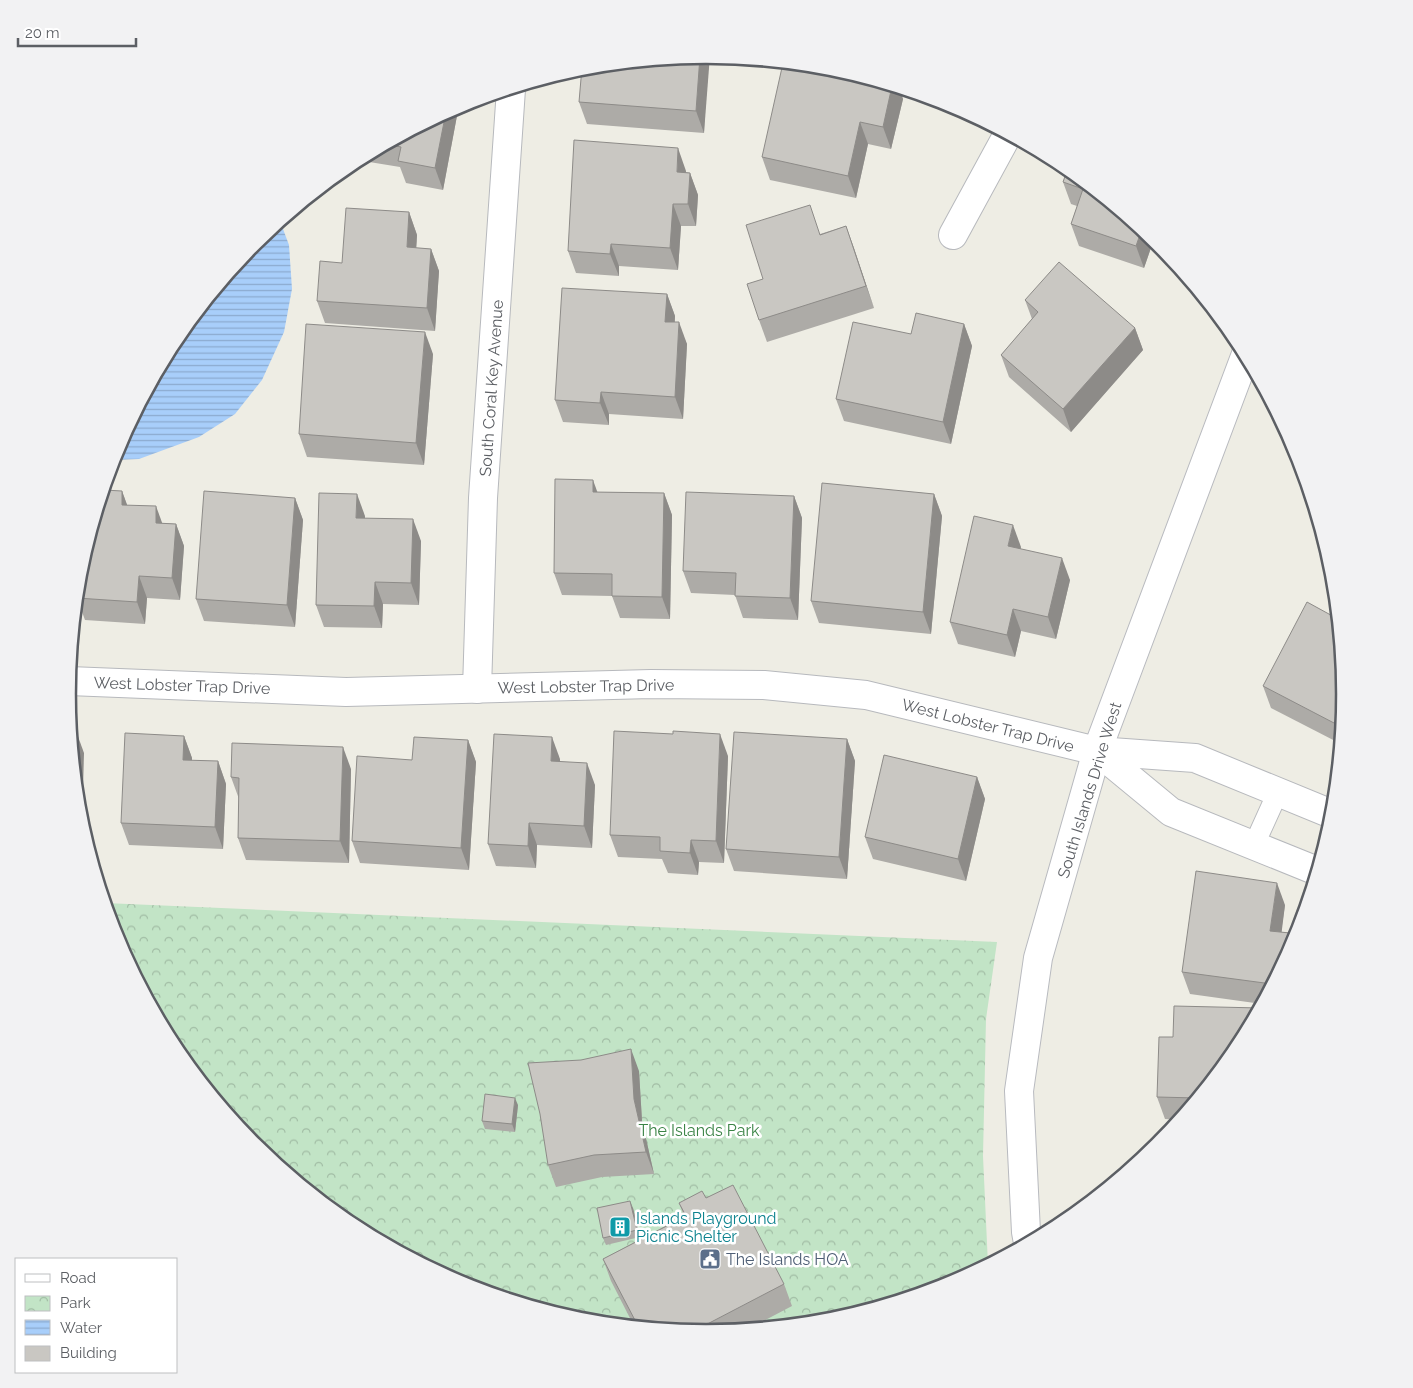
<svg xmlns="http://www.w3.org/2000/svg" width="1413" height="1388" viewBox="0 0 1413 1388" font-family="Raleway,sans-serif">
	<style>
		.park { fill: url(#park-crowns) }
		.water { fill: url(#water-rules) }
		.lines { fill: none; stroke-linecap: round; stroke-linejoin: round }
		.lane-casing { stroke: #b7b9bd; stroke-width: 22 }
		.street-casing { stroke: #b7b9bd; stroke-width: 30 }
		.secondary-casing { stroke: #b8babf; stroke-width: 30 }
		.lane { stroke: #fff; stroke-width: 20 }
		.street { stroke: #fff; stroke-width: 28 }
		.secondary { stroke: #fff; stroke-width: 28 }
		.wall { fill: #adaba7 }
		.shaded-wall { fill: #8d8b88 }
		.building { fill: #c9c7c2; stroke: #8d8b88 }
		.labels { text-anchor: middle; stroke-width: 5; stroke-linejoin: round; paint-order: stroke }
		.street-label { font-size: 16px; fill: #5c5f64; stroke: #fff }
		.park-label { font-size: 16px; fill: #3b8446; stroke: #fff }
		.culture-label { font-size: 16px; fill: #0d838f; stroke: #fff; text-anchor: start }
		.service-label { font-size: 16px; fill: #4e5e75; stroke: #fff; text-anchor: start }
		.rim { fill: none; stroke: #5c5f64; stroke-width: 2.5 }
	</style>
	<defs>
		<pattern id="park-crowns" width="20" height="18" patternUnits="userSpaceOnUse" patternTransform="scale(1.25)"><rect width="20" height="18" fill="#c2e4c6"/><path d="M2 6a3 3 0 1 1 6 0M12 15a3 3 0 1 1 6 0" fill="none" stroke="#a1bca4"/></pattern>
		<pattern id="water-rules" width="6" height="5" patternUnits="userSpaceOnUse" patternTransform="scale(1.25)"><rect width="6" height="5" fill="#a8cefa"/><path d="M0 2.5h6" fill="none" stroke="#8caace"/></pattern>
	</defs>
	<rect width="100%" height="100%" fill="#eeede4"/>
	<path class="park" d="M105,903L997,942L986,1019L983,1156L988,1265L951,1284L831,1321L706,1333L582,1321L462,1284L351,1225L254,1146L175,1049L116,938Z"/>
	<path class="water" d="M280,221L289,245L292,289L284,332L262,380L235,414L199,437L139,459L113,460L116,449L175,339L255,242Z"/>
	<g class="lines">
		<g class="lane-casing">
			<path id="lane" d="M1254,845L1278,792"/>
		</g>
		<g class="street-casing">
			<g id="street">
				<path d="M953,235L1008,134"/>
				<path d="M69,681L346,692L651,684L764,685L866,695L1097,751L1195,758L1334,815"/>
				<path d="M477,689L483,498L511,89"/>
				<path d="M1097,751L1171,812L1317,871"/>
			</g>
		</g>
		<g class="secondary-casing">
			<path id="secondary" d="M1028,1243L1026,1232L1019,1091L1038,958L1097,751L1246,354"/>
		</g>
		<use href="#lane" class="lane"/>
		<use href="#street" class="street"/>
		<use href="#secondary" class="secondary"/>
	</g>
	<g class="wall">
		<path d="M707,55L704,133L587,124L579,102Z"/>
		<path d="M831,67L899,88L903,99L891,149L868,144L856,198L770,180L762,157Z"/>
		<path d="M459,105L443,190L406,183L400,167L357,160Z"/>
		<path d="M1068,168L1154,239L1144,268L1079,246L1071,224L1077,206L1071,204L1063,182Z"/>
		<path d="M686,171V172L690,173L698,195L696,226H681L678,270L619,266V276L576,273L568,251Z"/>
		<path d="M409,212L417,235L416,248L431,249L439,271L435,331L325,323L317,301L342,263Z"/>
		<path d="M846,226L874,308L767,342L759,320L763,279L820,234Z"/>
		<path d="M667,294L675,316V322L687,344L683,419L609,414V425L563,422L555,400Z"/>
		<path d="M1025,300L1135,328L1143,350L1071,432L1009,377L1001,355L1032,319Z"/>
		<path d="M964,324L972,346L951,444L844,421L836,399L911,334Z"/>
		<path d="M433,354L424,465L307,457L299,434Z"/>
		<path d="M122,491L127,505L162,523L176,524L184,546L180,600L147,598L145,624L85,620L77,598Z"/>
		<path d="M598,492L664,493L672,515L670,619L620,618L612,596L562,595L554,573Z"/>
		<path d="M934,494L942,516L931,634L819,623L811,601Z"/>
		<path d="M794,496L802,518L798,620L743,618L735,595L691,593L683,571Z"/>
		<path d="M295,498L303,520L295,627L204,621L196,599Z"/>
		<path d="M365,516V518L421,541L419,605L383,604L382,628L324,627L316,605Z"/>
		<path d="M1021,547V549L1070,580L1056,639L1021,631L1015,657L958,644L950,622Z"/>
		<path d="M1263,686L1346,694L1341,744L1271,708Z"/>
		<path d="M184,736L192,758V761H218L226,784L223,849L129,845L121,823Z"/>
		<path d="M847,739L855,761L847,879L734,871L726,849Z"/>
		<path d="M468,740L476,762L469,870L360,863L352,841L412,760Z"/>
		<path d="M728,756L724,863L699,862L698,875L668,873L662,859L618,857L610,835Z"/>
		<path d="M560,759V762L595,785L592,848L537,845L536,868L496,866L488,844Z"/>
		<path d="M351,769L349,863L246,860L238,838L239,799L231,777Z"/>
		<path d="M977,777L985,799L966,881L873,859L865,837Z"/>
		<path d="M1285,905L1281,932L1290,933L1294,944L1262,1004L1190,994L1182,972Z"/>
		<path d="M1173,1037L1238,1049L1180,1120L1165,1119L1157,1097Z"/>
		<path d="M639,1071L642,1121L654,1174L602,1177L556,1187L548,1165Z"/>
		<path d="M518,1105L515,1132L485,1129L482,1121Z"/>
		<path d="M706,1198L784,1284L792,1306L748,1329L706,1333L634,1326L611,1281L603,1259L684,1216L679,1203Z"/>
		<path d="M633,1208L640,1237L606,1245L603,1238Z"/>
	</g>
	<g class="shaded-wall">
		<path d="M707,55H710L704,133L696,111L700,56Z"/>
		<path d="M892,86L899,88L903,99L891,149L883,127Z"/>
		<path d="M459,105L443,190L435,168L446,112Z"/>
		<path d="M860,122L868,144L856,198L848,176Z"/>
		<path d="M678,148L686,171L685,194L677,172Z"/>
		<path d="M690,173L698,195L696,226L688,204Z"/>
		<path d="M673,204L681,226L678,270L670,248Z"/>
		<path d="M409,212L417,235L415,270L407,247Z"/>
		<path d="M846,226L854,248L874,308L866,286Z"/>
		<path d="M1142,229L1154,239L1144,268L1136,246Z"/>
		<path d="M611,244L619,266V276L610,254Z"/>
		<path d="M431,249L439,271L435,331L427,308Z"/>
		<path d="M667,294L675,316L673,344L665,322Z"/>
		<path d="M679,322L687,344L683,419L675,397Z"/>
		<path d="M964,324L972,346L951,444L943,422Z"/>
		<path d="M1135,328L1143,350L1071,432L1063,409Z"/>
		<path d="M425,332L433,354L424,465L416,443Z"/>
		<path d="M601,392L609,414V425L600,403Z"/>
		<path d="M593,480L601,502L593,492Z"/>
		<path d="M122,491L130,513L122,505Z"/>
		<path d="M664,493L672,515L670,619L662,597Z"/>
		<path d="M357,494L365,516L364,540L356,518Z"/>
		<path d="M934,494L942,516L931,634L923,612Z"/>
		<path d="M794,496L802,518L798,620L790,598Z"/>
		<path d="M295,498L303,520L295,627L287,605Z"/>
		<path d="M156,506L164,528L156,523Z"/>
		<path d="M413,519L421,541L419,605L411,583Z"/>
		<path d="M176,524L184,546L180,600L172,578Z"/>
		<path d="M1013,525L1021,547L1016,568L1008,546Z"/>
		<path d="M1062,558L1070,580L1056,639L1048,617Z"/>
		<path d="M139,576L147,598L145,624L137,602Z"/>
		<path d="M375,582L383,604L382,628L374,606Z"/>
		<path d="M1013,609L1021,631L1015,657L1007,635Z"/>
		<path d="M1345,704L1341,741L1334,723Z"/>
		<path d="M76,731L84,753L82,826L80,818L75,771Z"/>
		<path d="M720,734L728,756L724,863L716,841Z"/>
		<path d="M184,736L192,758L191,782L183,760Z"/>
		<path d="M552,737L560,759L559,783L551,761Z"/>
		<path d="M847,739L855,761L847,879L839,857Z"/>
		<path d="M468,740L476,762L469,870L461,848Z"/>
		<path d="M343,747L351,769L349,863L340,841Z"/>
		<path d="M218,761L226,784L223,849L215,827Z"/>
		<path d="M587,763L595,785L592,848L584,826Z"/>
		<path d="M977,777L985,799L966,881L958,859Z"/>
		<path d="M529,823L537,845L536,868L528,846Z"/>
		<path d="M691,840L699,862L698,875L690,853Z"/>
		<path d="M1277,883L1285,905L1279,953L1270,931Z"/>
		<path d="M1290,933L1294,944L1286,958Z"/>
		<path d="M631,1049L639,1071L642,1121L654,1174L646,1152L634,1099Z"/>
		<path d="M515,1098L518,1105L515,1132L512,1124Z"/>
		<path d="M630,1201L633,1208L640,1237L637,1230Z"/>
	</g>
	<g class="building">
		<path d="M700,56L696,111L579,102L582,67Z"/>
		<path d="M783,63L831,67L892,86L883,127L860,122L848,176L762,157Z"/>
		<path d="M446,112L435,168L398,161L401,147L386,144Z"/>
		<path d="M574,140L678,148L677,172L690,173L688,204H673L670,248L611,244L610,254L568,251Z"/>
		<path d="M1068,168L1142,229L1136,246L1071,224L1083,189L1063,182Z"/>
		<path d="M810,205L820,235L846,226L866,286L759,320L747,284L763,279L746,225Z"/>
		<path d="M346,208L409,212L407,247L431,249L427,308L317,301L320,261L342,263Z"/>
		<path d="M1059,262L1135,328L1063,409L1001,355L1038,312L1025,300Z"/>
		<path d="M562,288L667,294L665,322H679L675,397L601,392L600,403L555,400Z"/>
		<path d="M916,313L964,324L943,422L836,399L853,322L911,334Z"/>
		<path d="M306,324L425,332L416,443L299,434Z"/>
		<path d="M555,479L593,480V492L664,493L662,597L612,596V574L554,573Z"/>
		<path d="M822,483L934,494L923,612L811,601Z"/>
		<path d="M104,490L122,491V505L156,506V523L176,524L172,578L139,576L137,602L77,598L80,569Z"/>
		<path d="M204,491L295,498L287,605L196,599Z"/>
		<path d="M686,492L794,496L790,598L735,596L736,573L683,571Z"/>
		<path d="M319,493L357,494L356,518L413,519L411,583L375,582L374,606L316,605Z"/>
		<path d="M974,516L1013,525L1008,546L1062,558L1048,617L1013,609L1007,635L950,622Z"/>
		<path d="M1307,602L1338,619L1346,694L1345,704L1334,723L1263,686Z"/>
		<path d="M71,731H76L75,771Z"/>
		<path d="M614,731L673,734V731L720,734L716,841L691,840L690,853L660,851V837L610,835Z"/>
		<path d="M734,732L847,739L839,857L726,849Z"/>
		<path d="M125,733L184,736L183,760L218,761L215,827L121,823Z"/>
		<path d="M494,734L552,737L551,761L587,763L584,826L529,823L528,846L488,844Z"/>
		<path d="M414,737L468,740L461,848L352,841L357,756L412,760Z"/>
		<path d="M232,743L343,747L340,841L238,838L239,778L231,777Z"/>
		<path d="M884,755L977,777L958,859L865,837Z"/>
		<path d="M1196,871L1277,883L1270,931L1290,933L1286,958L1272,984L1182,972Z"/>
		<path d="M1174,1006L1260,1008L1238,1049L1197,1098L1157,1097L1159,1037H1173Z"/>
		<path d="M631,1049L634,1099L646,1152L594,1155L548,1165L540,1114L528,1063L581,1060Z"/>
		<path d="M485,1094L515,1098L512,1124L482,1121Z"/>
		<path d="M733,1185L784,1284L692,1332L638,1326L603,1259L686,1216L679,1203L702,1191L706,1198Z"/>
		<path d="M630,1201L637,1230L603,1238L597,1208Z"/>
	</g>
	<defs>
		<g id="building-square" transform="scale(1.125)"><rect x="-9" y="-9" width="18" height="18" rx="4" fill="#0f9aa8" stroke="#fff"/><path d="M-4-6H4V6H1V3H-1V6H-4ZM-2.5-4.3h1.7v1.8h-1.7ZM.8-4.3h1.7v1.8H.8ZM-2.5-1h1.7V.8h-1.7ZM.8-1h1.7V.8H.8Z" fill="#fff"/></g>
		<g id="civic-square" transform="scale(1.125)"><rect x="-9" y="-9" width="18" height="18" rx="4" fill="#5c6f8a" stroke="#fff"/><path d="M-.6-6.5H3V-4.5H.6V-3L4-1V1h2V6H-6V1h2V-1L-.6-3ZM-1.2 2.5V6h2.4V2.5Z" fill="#fff"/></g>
	</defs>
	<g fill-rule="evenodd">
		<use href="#building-square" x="620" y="1227"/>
		<use href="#civic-square" x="710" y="1259"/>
	</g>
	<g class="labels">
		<g class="street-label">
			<text transform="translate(491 388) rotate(-86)" y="6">South Coral Key Avenue</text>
			<text transform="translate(182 685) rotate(2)" y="6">West Lobster Trap Drive</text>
			<text transform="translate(586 686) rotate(-1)" y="6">West Lobster Trap Drive</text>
			<text transform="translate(988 725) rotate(14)" y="6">West Lobster Trap Drive</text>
			<text transform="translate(1089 790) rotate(-73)" y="6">South Islands Drive West</text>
		</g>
		<g class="park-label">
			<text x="699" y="1136">The Islands Park</text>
		</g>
		<g class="culture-label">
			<text x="636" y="1224">Islands Playground<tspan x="636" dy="18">Picnic Shelter</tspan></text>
		</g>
		<g class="service-label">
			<text x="726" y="1265">The Islands HOA</text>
		</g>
	</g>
	<path d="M0 0H1413V1388H0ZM76 694a630 630 0 1 1 1260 0a630 630 0 1 1-1260 0Z" fill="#f2f2f3" fill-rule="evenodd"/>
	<path class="rim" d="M76 694a630 630 0 1 1 1260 0a630 630 0 1 1-1260 0Z"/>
	<rect x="15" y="1258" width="162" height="115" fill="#ffffff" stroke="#bebfc1"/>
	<rect x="25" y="1274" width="25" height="8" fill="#ffffff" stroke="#bebfc1"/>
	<text x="60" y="1283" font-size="15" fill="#5c5f64">Road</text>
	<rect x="25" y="1296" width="25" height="15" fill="url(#park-crowns)" stroke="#bebfc1"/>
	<text x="60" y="1308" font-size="15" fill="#5c5f64">Park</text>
	<rect x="25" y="1320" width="25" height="15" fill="url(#water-rules)" stroke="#bebfc1"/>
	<text x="60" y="1333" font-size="15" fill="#5c5f64">Water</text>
	<rect x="25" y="1346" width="25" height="15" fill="#c9c7c2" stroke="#bebfc1"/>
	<text x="60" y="1358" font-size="15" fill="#5c5f64">Building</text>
	<path d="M18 38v8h118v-8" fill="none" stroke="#5c5f64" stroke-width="2.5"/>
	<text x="25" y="38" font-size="15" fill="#5c5f64" stroke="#ffffff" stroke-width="4" paint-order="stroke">20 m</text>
</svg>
